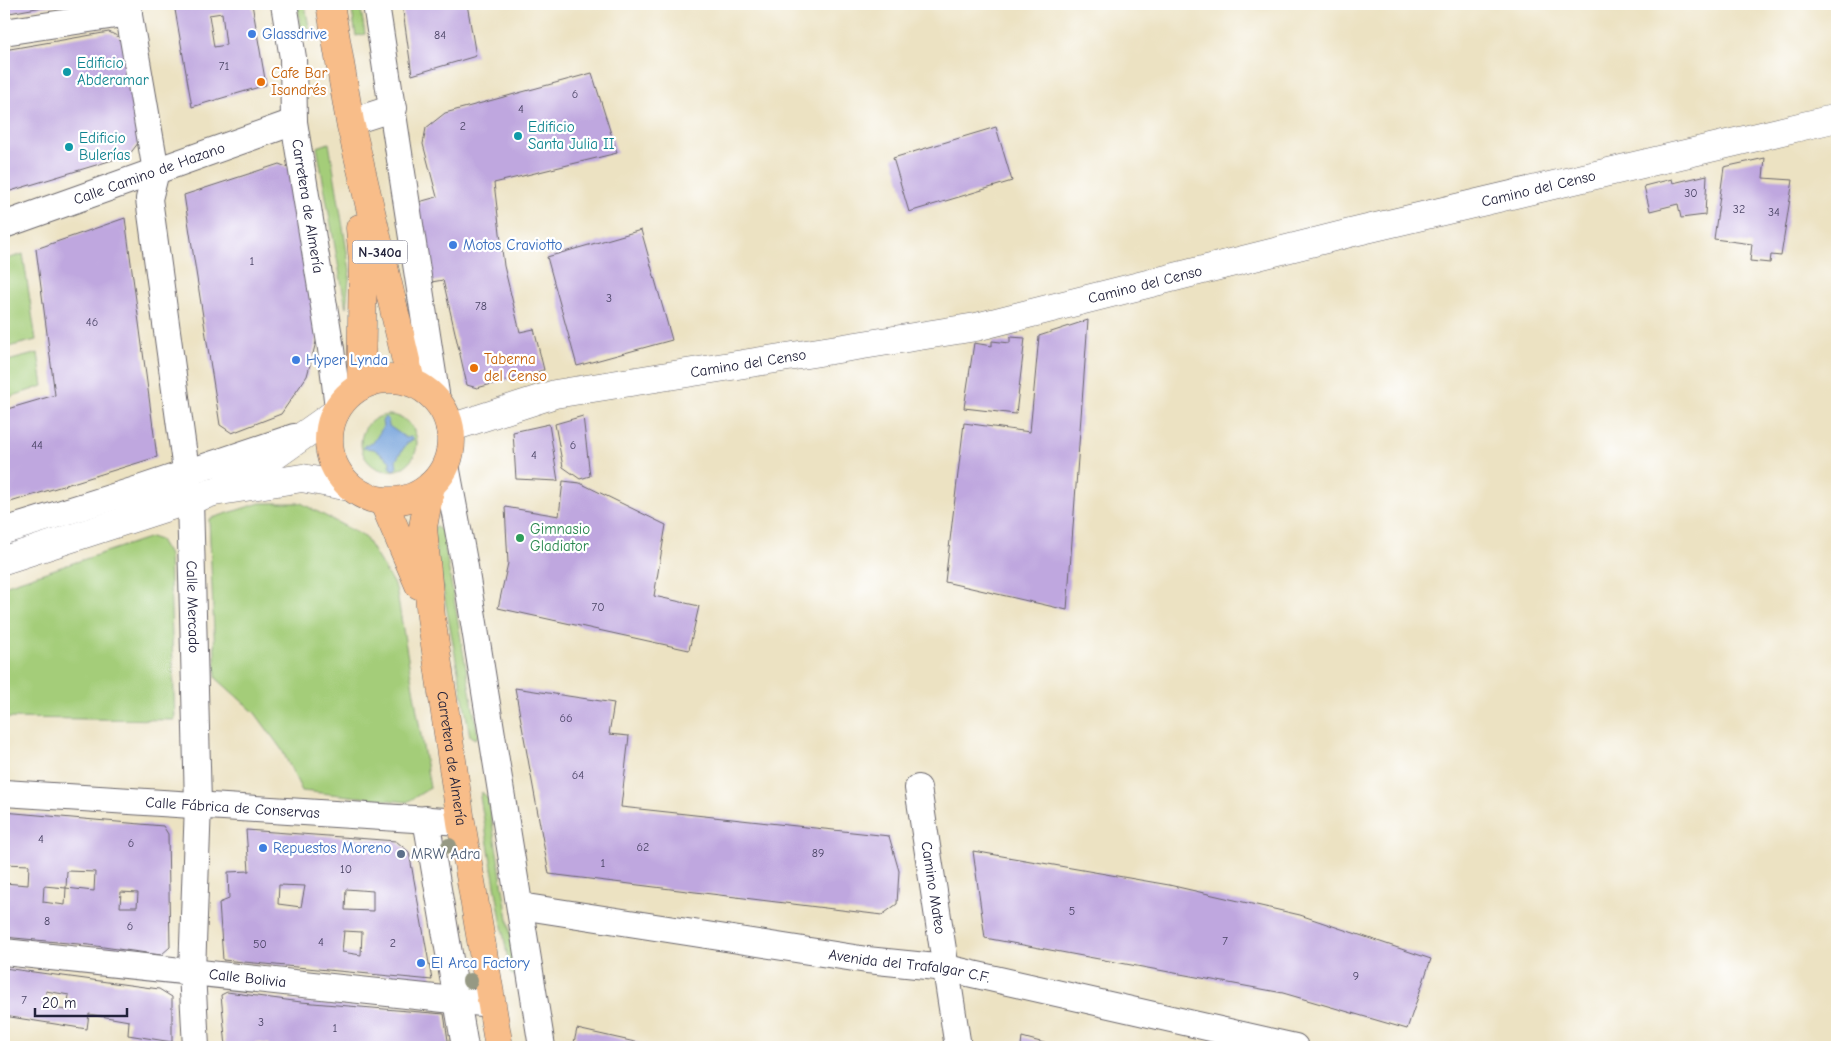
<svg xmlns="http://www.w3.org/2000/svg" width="1841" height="1051" viewBox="0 0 1841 1051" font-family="'Comic Neue',sans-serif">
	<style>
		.green { fill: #a4cd79; stroke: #63785a }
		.water { fill: #709fd9; stroke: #49608a }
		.building { fill: #bfa7df; fill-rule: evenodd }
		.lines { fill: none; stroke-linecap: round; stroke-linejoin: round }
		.minor-casing { stroke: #69656a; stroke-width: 28 }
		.tertiary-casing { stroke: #69656a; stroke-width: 29 }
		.trunk-casing { stroke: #69656a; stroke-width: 29 }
		.minor { stroke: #fff; stroke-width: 26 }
		.tertiary { stroke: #fff; stroke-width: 28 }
		.trunk { stroke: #f8bd89; stroke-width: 28 }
		.tree { fill: #969984 }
		.shop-dot { fill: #3f7fe0; stroke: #fff; stroke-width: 2 }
		.culture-dot { fill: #0f9aa8; stroke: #fff; stroke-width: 2 }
		.food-dot { fill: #e8710a; stroke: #fff; stroke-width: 2 }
		.leisure-dot { fill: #2e9e5b; stroke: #fff; stroke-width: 2 }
		.service-dot { fill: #5c6f8a; stroke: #fff; stroke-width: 2 }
		.labels { text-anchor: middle; stroke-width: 4.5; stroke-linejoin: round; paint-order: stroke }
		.number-label { font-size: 12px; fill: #494364 }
		.shield { fill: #fff; stroke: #646476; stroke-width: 1 }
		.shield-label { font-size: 14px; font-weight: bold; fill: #22223b }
		.shop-label { font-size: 15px; fill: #366cbe; stroke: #fff; text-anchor: start }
		.culture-label { font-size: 15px; fill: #0d838f; stroke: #fff; text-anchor: start }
		.food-label { font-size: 15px; fill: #c56008; stroke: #fff; text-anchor: start }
		.street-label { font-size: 15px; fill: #22223b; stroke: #fff }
		.leisure-label { font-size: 15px; fill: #27864d; stroke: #fff; text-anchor: start }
		.service-label { font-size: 15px; fill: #4e5e75; stroke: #fff; text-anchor: start }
	</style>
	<rect width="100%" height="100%" fill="#fff"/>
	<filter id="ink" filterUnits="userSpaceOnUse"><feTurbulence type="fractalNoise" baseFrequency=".02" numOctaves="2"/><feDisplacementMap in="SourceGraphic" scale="10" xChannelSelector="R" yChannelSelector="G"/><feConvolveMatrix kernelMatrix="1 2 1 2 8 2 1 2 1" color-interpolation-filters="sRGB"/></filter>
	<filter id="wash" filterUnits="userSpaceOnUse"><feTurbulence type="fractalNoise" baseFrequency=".0096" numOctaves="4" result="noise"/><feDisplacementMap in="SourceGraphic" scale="20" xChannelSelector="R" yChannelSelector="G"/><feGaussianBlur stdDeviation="1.12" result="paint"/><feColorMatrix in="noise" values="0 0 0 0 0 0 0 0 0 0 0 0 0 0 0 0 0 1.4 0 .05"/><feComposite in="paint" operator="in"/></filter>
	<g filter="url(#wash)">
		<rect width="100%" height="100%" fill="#ece2c2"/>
		<g class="green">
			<path d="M297,4H305L311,39L303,41Z"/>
			<path d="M351,4H360L365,34L356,36Z"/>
			<path d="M329,143L350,270L346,308L317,147Z"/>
			<path d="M23,254L36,340L4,348V260Z"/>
			<path d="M38,353L43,386L4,399V362Z"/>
			<circle cx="389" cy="443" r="28"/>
			<path d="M260,503H301L365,537L396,588L430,788L407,802L302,791L282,750L255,713L216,678L209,519Z"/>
			<path d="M435,526L442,531L478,736L475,739L470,736L433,534Z"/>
			<path d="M151,537L160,540L169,555L175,720L4,718V586Z"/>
			<path d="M482,792L488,798L517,973L513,976L510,973L480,797Z"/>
		</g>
		<path class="water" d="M385,417L388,419L389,426L406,438L411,437L414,439L407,443L396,460L397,467L394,470L390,468V461L374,449L363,448L365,445L373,443L383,427L382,421Z"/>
		<g id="blocks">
			<g class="building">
				<path d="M4,4H53V5L4,14Z"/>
				<path d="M174,4H252L266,85L192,107ZM222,13L226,45L214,47L209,15Z"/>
				<path d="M402,4H467L476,56L412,75Z"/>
				<path d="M109,32L125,40L142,138L129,155L4,193V50Z"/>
				<path d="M592,73L617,153L494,183L504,266L520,332L534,329L544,370L477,388L467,385L443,280L426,283L415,203L437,197L423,144L426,128L445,113Z"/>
				<path d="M996,127L1012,181L909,212L893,158Z"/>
				<path d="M1765,158L1763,178L1793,180L1781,256L1771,255L1770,263L1750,261L1752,244L1714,239L1724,167Z"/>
				<path d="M279,164L294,170L320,327L307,376L281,414L232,433L220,425L184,195Z"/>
				<path d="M1707,175L1705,215L1681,218L1678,204L1650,211L1644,186L1672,179L1673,183Z"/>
				<path d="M125,218L157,457L4,504V410L55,395L36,249Z"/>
				<path d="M641,230L672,340L577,366L547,257Z"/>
				<path d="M1088,320L1067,610L945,582L964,423L1030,432L1039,336Z"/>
				<path d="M1010,337L1025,338L1016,414L964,408L974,343L992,346V341L1010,343Z"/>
				<path d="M583,416L590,476L580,479L563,467L555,424Z"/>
				<path d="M549,424L558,481L516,479L513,432Z"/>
				<path d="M563,481L580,483L666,525L654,596L699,606L689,650L498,608L508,563L505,507L559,516Z"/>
				<path d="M515,688L614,703L609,734L629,736L621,807L889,836L899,871L897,904L882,915L549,874Z"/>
				<path d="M4,812L163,826L168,834L170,947L161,955L89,945L4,937V883L28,885L29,865L4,864ZM67,871L95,872L94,891L66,888L65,905L43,902L44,886L66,888ZM121,892L138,893L137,907H120Z"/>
				<path d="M246,830L396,841L409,852L432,980L223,960L219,903L229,899L228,872L249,871ZM279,885L305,886L301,907L278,904ZM346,889L373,891V911L345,910ZM344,931L362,932L361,955L342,952Z"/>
				<path d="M973,851L1169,885L1300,915L1431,959L1407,1029L1283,993L985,938Z"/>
				<path d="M4,968L159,989L172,997V1042L128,1035L129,1021L89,1014L87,1029L4,1016ZM46,991L69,995L67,1010L44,1007Z"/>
				<path d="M227,992L301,1002L444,1014L449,1047H268L269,1044L255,1042V1047H226L221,995Z"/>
				<path d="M577,1029L653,1046V1047H573Z"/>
				<path d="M1022,1037L1059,1047H1021Z"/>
			</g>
		</g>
	</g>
	<g filter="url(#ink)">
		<use href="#blocks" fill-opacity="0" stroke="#69656a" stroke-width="1"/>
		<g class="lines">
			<g class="minor-casing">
				<g id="minor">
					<path id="s1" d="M127,4L156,171L149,199L190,500L198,804L192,972L196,1047"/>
					<path id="s2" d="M284,4L293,58L294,122L331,349L338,408"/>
					<path d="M376,4L437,400"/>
					<path d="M4,32L129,13"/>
					<path d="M350,122L394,108"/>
					<path id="s3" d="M4,225L294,122"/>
					<path d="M446,465L465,567L542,1047"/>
					<path d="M4,531L142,488L294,437"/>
					<path id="s4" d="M918,788L958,1047"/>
					<path id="s5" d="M4,793L461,822"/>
					<path d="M426,819L465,1047"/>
					<path id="s6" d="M520,906L867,960L946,968L1295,1047"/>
					<path id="s7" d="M4,952L491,1004"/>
				</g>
			</g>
			<g class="tertiary-casing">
				<g id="tertiary">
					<path id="s8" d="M450,428L555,394L976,327L1350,233L1837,118"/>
					<path d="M226,485L270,459L335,413"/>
					<path d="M4,560L214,492L302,478L350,487"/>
				</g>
			</g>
			<g class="trunk-casing">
				<g id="trunk">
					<path d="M330,4L350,122L411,382"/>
					<path d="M360,228L363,261L361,386"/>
					<circle cx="390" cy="440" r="61"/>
					<path id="s9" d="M431,485L423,527L431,617L461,822L499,1047"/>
					<path d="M383,501L419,585"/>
				</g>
			</g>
			<use href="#minor" class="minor"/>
			<use href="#tertiary" class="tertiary"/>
			<use href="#trunk" class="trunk"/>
		</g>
		<g class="tree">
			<circle cx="449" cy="846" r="8"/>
			<circle cx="470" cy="981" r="8"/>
		</g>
	</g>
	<g class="shop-dot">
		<circle cx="252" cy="34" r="5"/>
		<circle cx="453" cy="245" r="5"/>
		<circle cx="296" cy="360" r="5"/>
		<circle cx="263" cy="848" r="5"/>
		<circle cx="421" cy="963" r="5"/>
	</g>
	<g class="culture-dot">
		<circle cx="67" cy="72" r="5"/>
		<circle cx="518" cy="136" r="5"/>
		<circle cx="69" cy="147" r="5"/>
	</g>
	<g class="food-dot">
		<circle cx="261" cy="82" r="5"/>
		<circle cx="474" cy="368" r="5"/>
	</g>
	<circle class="leisure-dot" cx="520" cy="538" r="5"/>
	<circle class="service-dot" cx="401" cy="854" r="5"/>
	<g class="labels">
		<g class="number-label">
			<text x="440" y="39">84</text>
			<text x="224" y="70">71</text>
			<text x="575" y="98">6</text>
			<text x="521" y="113">4</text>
			<text x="463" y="130">2</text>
			<text x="1691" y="197">30</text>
			<text x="1739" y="213">32</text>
			<text x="1774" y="216">34</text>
			<text x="252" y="265">1</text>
			<text x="609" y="302">3</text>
			<text x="481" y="310">78</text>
			<text x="92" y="326">46</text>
			<text x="37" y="449">44</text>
			<text x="573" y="449">6</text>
			<text x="534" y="459">4</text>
			<text x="598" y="611">70</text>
			<text x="566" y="722">66</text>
			<text x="578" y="779">64</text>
			<text x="41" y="843">4</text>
			<text x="131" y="847">6</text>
			<text x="643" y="851">62</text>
			<text x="818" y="857">89</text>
			<text x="603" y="867">1</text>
			<text x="346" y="873">10</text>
			<text x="1072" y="915">5</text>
			<text x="47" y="925">8</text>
			<text x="130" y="930">6</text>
			<text x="1225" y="945">7</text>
			<text x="321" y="946">4</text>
			<text x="393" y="947">2</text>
			<text x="260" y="948">50</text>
			<text x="1356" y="980">9</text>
			<text x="24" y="1004">7</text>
			<text x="261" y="1026">3</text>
			<text x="335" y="1032">1</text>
		</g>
		<rect class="shield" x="352.5" y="240.5" width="55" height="23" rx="4"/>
		<g class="shield-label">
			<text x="380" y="257">N-340a</text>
		</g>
		<g class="shop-label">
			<text x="262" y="39">Glassdrive</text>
			<text x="463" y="250">Motos Craviotto</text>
			<text x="306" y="365">Hyper Lynda</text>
			<text x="273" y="853">Repuestos Moreno</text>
			<text x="431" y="968">El Arca Factory</text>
		</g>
		<g class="culture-label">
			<text x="77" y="68">Edificio<tspan x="77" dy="17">Abderamar</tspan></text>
			<text x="528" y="132">Edificio<tspan x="528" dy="17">Santa Julia II</tspan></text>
			<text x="79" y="143">Edificio<tspan x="79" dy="17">Bulerías</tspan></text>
		</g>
		<g class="food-label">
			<text x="271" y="78">Cafe Bar<tspan x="271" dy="17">Isandrés</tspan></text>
			<text x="484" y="364">Taberna<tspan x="484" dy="17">del Censo</tspan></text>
		</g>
		<g class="street-label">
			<text dy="5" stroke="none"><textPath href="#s3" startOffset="154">Calle Camino de Hazano</textPath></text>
			<text dy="5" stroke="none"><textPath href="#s8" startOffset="1116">Camino del Censo</textPath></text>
			<text dy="5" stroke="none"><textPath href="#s2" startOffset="204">Carretera de Almería</textPath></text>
			<text dy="5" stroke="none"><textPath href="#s8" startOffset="711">Camino del Censo</textPath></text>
			<text dy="5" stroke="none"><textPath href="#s8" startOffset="306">Camino del Censo</textPath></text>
			<text dy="5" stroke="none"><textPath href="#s1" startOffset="609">Calle Mercado</textPath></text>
			<text dy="5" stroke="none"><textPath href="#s9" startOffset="276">Carretera de Almería</textPath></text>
			<text dy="5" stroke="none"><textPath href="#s5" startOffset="229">Calle Fábrica de Conservas</textPath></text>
			<text dy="5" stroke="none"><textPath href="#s4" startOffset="101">Camino Mateo</textPath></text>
			<text dy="5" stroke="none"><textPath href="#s6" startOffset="394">Avenida del Trafalgar C.F.</textPath></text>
			<text dy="5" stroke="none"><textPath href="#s7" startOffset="245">Calle Bolivia</textPath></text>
		</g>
		<g class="leisure-label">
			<text x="530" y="534">Gimnasio<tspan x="530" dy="17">Gladiator</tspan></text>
		</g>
		<g class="service-label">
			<text x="411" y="859">MRW Adra</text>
		</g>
	</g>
	<rect width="1841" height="1051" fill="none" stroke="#fff" stroke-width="20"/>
	<path d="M35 1008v8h92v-8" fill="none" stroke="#22223b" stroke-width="2.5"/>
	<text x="42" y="1008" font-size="15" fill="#22223b" stroke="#ffffff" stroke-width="4" paint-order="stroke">20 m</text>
</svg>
